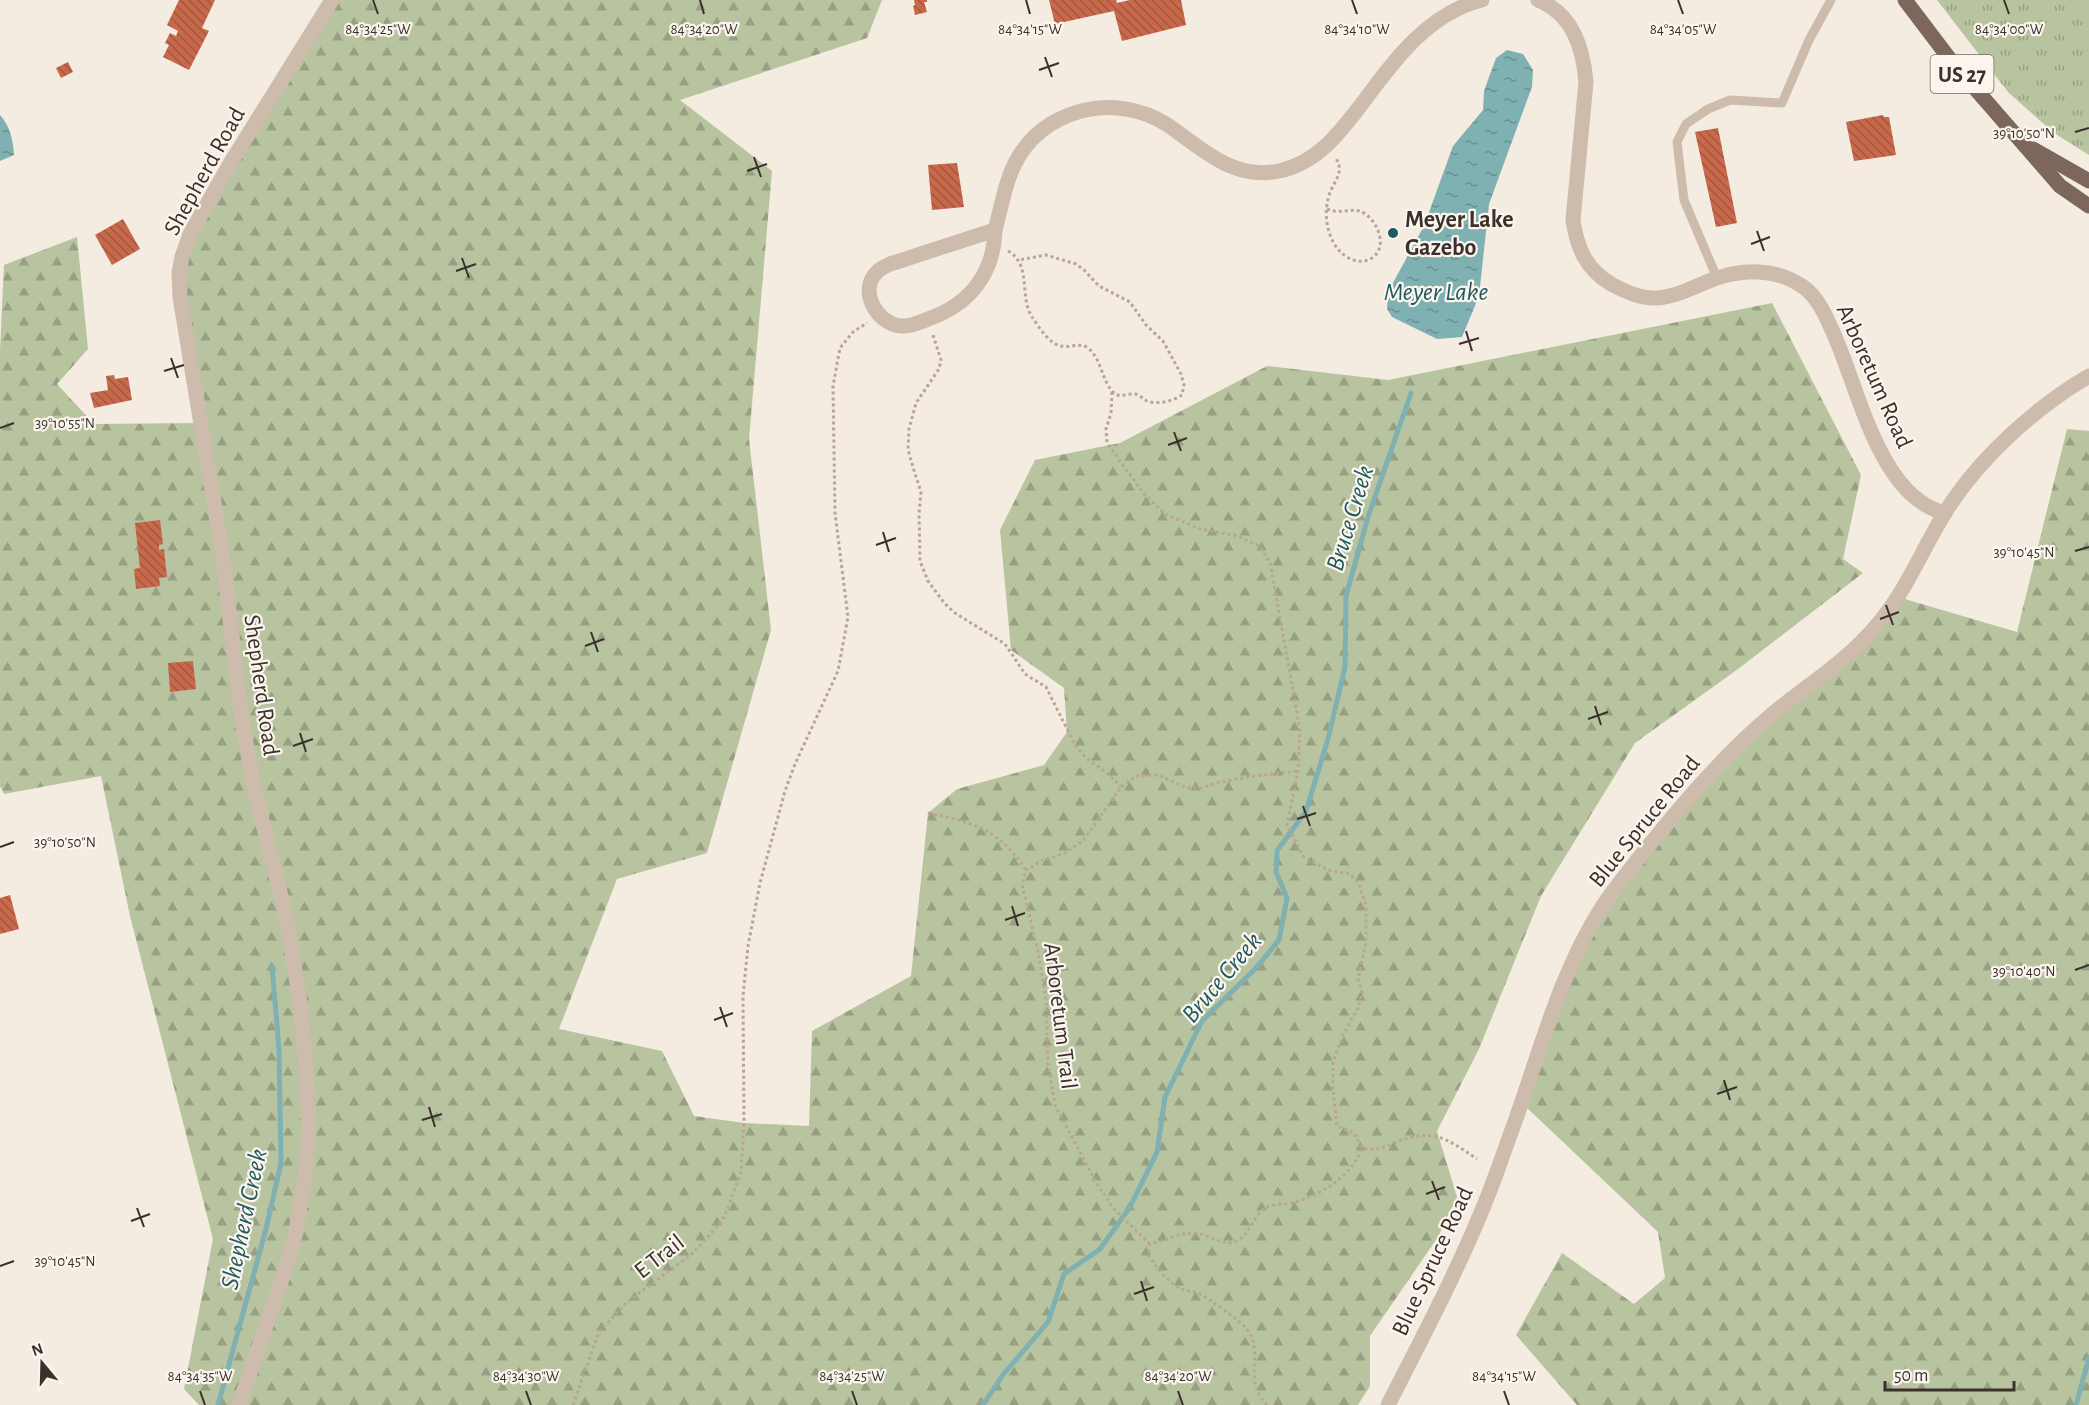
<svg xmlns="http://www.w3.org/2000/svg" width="2089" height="1405" viewBox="0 0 2089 1405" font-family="'Alegreya Sans',sans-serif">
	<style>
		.forest { fill: url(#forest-firs) }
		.park { fill: url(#park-tufts) }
		.water { fill: url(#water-ripples) }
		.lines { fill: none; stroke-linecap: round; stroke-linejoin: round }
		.stream { stroke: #7fb0b2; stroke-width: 5 }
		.building { fill: url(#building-back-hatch) }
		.path { stroke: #b9a596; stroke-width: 3; stroke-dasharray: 3 3; stroke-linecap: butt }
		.service { stroke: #cdbbac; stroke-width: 9 }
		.minor { stroke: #cdbbac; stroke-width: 15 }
		.tertiary { stroke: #cdbbac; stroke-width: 15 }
		.primary { stroke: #7d675c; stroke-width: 15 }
		.ticks { fill: none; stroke: #3b302b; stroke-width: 2 }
		.poi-dot { fill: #1f5a5e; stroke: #fbf5ee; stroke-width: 2 }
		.labels { text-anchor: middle; stroke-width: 4.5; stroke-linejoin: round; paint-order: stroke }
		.shield { fill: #fbf5ee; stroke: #756b66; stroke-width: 1.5 }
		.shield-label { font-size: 22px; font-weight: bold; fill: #3b302b }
		.street-label { font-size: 24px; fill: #3b302b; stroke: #fbf5ee }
		.poi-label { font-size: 24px; font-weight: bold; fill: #3b302b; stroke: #fbf5ee; text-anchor: start }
		.water-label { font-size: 26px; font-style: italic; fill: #1f5a5e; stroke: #fbf5ee }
		.ticks-label { font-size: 15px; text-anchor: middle; fill: #3b302b; stroke: #fbf5ee; stroke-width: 4.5; stroke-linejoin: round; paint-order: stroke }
	</style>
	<defs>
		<pattern id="forest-firs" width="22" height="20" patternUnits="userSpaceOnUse" patternTransform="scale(1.5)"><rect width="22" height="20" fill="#b8c4a0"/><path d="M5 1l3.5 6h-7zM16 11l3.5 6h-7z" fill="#97a083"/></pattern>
		<pattern id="park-tufts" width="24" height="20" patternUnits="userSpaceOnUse" patternTransform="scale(1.5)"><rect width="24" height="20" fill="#b8c4a0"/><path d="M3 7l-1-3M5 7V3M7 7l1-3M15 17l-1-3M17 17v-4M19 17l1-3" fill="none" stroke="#97a083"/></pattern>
		<pattern id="water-ripples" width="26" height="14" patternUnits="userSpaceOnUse" patternTransform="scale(1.5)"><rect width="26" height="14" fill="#7fb0b2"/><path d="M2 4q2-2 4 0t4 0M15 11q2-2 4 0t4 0" fill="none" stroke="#699091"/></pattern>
		<pattern id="building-back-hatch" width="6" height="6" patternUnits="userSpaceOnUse" patternTransform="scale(1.5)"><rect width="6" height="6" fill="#c8694b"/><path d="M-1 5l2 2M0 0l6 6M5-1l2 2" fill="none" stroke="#a4573f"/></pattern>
	</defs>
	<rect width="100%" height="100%" fill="#f4ebe1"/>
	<g class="forest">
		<path d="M332,0H882L867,38L680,100L772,171L749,439L771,630L707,853L617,879L559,1029L662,1051L694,1116L744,1123L809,1126L812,1031L911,976L928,813L957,789L1044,765L1067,732L1064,688L1011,650L1000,530L1035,460L1120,443L1267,366L1388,380L1772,303L1861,475L1843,559L1863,573L1738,669L1635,743L1541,896L1479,1049L1437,1131L1457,1197L1438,1237L1370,1336V1386L1358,1405H199L184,1389L213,1239L130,916L101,776L4,794L0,786V351L4,265L77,237L88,349L57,384L94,424L200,423L182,257Z"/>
		<path d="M2067,429L2089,431V1405H1577L1516,1335L1562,1253L1634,1304L1665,1278L1658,1232L1522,1103L1586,935L1687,799L1818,680L1898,597L2017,632Z"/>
	</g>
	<path class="park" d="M1937,0H2089V155L2054,133L2008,92Z"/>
	<g class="water">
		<path d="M1507,50L1523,54L1533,70L1532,87L1489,204L1479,296L1462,337L1437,339L1392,317L1387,309L1388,292L1424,226L1453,146L1483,110L1484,91L1496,58Z"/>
		<path d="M0,115C10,126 13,140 14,155L0,161Z"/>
	</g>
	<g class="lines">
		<g class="stream">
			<path d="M218,1405L266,1229L281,1163L279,1049L272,966"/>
			<path d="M983,1405L1002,1376L1048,1322L1064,1274L1100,1249L1130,1207L1157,1152L1165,1097L1202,1021L1256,968L1279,940L1287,898L1276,872L1277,851L1306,811L1328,739L1345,667L1346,596L1368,517L1411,393"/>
			<path d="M2076,1405L2089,1358"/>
		</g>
	</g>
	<g class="building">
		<path d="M179,0H215L202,28L209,31L189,70L163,57L169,45L165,43L170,33L176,36L178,31L167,25Z"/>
		<path d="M914,0H927V2H924L927,12L915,15L913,6L915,5Z"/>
		<path d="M1049,0H1116L1117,3L1130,0H1181L1186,25L1122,41L1114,11L1055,24Z"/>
		<path d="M68,62L73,72L61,78L56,68Z"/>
		<path d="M1883,115L1884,117H1889L1896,155L1854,161L1846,122Z"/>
		<path d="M1718,128L1737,223L1716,227L1695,132Z"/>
		<path d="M957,163L964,207L932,210L928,165Z"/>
		<path d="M123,219L140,249L112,265L95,235Z"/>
		<path d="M1393,228L1398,230V236L1393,239L1388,236V230Z"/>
		<path d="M114,375L115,379L128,377L132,400L94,408L90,393L108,390L106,376Z"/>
		<path d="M160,520L163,544L159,545V550L164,549L167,577L159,578L160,586L136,589L134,569L140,568L135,523Z"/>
		<path d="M193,661L196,689L170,692L168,663Z"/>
		<path d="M10,895L19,929L0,934V898Z"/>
	</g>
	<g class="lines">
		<g class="path">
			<path d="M1327,209C1341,215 1352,207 1362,212C1377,219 1389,247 1372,258C1364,263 1355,262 1347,257C1329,246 1323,219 1328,199C1331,183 1347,173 1335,157"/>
			<path d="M1008,251C1032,264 1019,297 1032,317C1039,327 1049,344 1061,346C1070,348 1080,342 1088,348C1101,358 1102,381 1113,392C1119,399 1127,393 1135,394C1140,395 1143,399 1147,401C1158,405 1173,401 1182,395L1184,385L1181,374L1163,341L1146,325L1130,302L1099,286L1084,270L1076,264L1046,255L1019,260"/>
			<path d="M933,335L941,360L939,369L916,403L909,429L908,449L911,461L921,492L919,514L920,561L928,581L945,604L955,613L1005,644L1025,674L1046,687L1075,745L1086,758L1107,773L1121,787"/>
			<path d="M1112,392L1111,413L1106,429L1107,443L1144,494L1165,514L1200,529L1237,536L1259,546L1270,562L1300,730L1298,771L1287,825L1304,857L1328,870L1350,874L1359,884L1366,905V942L1358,979L1362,993L1358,1008L1343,1035L1333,1062V1089L1337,1126L1354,1133L1362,1148C1375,1151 1382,1148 1394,1143C1432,1127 1446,1138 1477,1159"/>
			<path d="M928,813C974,822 999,830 1026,870"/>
			<path d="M1150,1244L1114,1209L1097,1184L1055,1105L1048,1064L1046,999L1038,951L1022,885L1026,870L1041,861L1063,854L1083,841L1121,787L1136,776L1158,775L1187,788H1201L1217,783L1247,777L1298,771"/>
			<path d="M573,1405L599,1332L627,1302L692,1254L723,1220L741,1173L744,1123L743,996L748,946L760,883L785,791L795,764L838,671L848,617L835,513L833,386L840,348L853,332L867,323"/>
			<path d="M1267,1405C1241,1379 1266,1352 1246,1328C1240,1321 1207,1297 1198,1293C1192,1291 1185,1291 1180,1288C1167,1282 1156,1266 1148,1255L1150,1244C1163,1241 1177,1234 1190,1233C1205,1231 1220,1246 1234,1242C1249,1238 1253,1216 1265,1208C1272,1204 1285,1205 1292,1203C1321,1195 1351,1177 1362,1148"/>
		</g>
		<path class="service" d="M1717,278L1684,200L1677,142L1686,124L1708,109L1730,100L1782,103L1809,40L1831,0"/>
		<g class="minor">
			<path d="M1538,0C1573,14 1583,48 1586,82L1573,220C1577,248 1586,269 1611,284C1626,292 1641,299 1658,298C1678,296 1696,286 1714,279C1743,269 1776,268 1802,286C1817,296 1825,314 1832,330C1858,385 1878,497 1945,513"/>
			<path d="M995,230C1002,205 1006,175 1021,153C1052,106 1119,94 1166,124C1201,147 1232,181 1279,171C1318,163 1341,131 1364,101C1395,59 1429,13 1482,0"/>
			<path d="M995,230C994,274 969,305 928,319C920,322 910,327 901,326C877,324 857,290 878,271C881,268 886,266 890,264Z"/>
			<path d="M1388,1405C1420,1342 1453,1280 1480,1215C1491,1190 1500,1163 1509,1138C1538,1061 1557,977 1602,907C1621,879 1643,853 1665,826C1697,787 1731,749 1770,716C1807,685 1846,662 1877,625C1905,593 1921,552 1943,516C1976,461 2034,408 2089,376"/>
		</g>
		<path class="tertiary" d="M239,1405L288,1261L296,1231L305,1177L309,1130L306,1066L299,995L286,916L255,792L243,728L222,551L180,297L179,273L182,257L190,234L231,162L332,0"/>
		<g class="primary">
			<path d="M1905,0L1952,62L2060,186L2089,206"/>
			<path d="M2033,149L2089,181"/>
		</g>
	</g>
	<path class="ticks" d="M373,0L378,14M700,0L704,14M1026,0L1030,14M1352,0L1357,14M1678,0L1683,14M2004,0L2009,14M1045,57L1052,77M1039,70L1059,63M2075,132L2089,128M754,157L761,177M747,171L767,164M1757,231L1764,251M1751,244L1770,237M462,258L469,278M456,271L476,264M1466,331L1472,351M1459,344L1479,338M171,358L178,378M164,371L184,365M0,428L14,423M1174,432L1181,451M1168,445L1187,438M883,532L889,552M876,545L896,538M2075,551L2089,547M1886,605L1893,625M1880,619L1899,612M591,632L598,652M585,646L604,639M1595,706L1601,725M1588,719L1608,712M300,733L306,752M293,746L313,739M1303,806L1310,826M1297,819L1316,813M0,847L14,842M1012,906L1018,926M1005,920L1025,913M2075,970L2089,965M720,1007L727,1027M714,1020L733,1013M1724,1080L1730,1100M1717,1094L1737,1087M429,1107L435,1127M422,1120L442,1114M1432,1181L1439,1200M1426,1194L1445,1187M137,1208L144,1227M131,1221L150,1214M0,1266L14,1261M1141,1281L1147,1301M1134,1294L1154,1287M200,1391L205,1405M526,1391L531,1405M852,1391L857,1405M1178,1391L1183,1405M1504,1391L1509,1405"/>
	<circle class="poi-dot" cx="1393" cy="233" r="6"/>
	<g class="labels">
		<rect class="shield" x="1930.5" y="55" width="63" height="38" rx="4.5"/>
		<g class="shield-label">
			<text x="1962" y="82">US 27</text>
		</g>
		<g class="street-label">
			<text transform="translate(204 171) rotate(-61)" y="8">Shepherd Road</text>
			<text transform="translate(1875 376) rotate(66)" y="8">Arboretum Road</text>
			<text transform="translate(262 685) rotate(82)" y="8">Shepherd Road</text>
			<text transform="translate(1644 821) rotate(-51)" y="8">Blue Spruce Road</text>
			<text transform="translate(1061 1016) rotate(83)" y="8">Arboretum Trail</text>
			<text transform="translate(659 1256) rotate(-38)" y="8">E Trail</text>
			<text transform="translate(1432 1261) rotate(-65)" y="8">Blue Spruce Road</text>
		</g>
		<g class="poi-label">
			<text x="1405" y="227">Meyer Lake<tspan x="1405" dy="28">Gazebo</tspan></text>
		</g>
		<g class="water-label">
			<text x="1436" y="300">Meyer Lake</text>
			<text transform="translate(1349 518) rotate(-73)" y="9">Bruce Creek</text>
			<text transform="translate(1221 977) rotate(-50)" y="9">Bruce Creek</text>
			<text transform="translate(243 1219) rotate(-78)" y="9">Shepherd Creek</text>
		</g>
	</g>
	<g class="ticks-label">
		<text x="2009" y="34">84°34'00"W</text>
		<text x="378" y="34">84°34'25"W</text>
		<text x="704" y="34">84°34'20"W</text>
		<text x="1030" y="34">84°34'15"W</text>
		<text x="1357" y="34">84°34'10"W</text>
		<text x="1683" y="34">84°34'05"W</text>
		<text x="2024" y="138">39°10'50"N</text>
		<text x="65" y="428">39°10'55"N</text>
		<text x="2024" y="557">39°10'45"N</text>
		<text x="65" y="847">39°10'50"N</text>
		<text x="2024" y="976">39°10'40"N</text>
		<text x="65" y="1266">39°10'45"N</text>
		<text x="200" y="1381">84°34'35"W</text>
		<text x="526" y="1381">84°34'30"W</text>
		<text x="852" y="1381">84°34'25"W</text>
		<text x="1178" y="1381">84°34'20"W</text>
		<text x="1504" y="1381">84°34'15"W</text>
	</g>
	<g transform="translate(42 1363) rotate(341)" stroke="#fbf5ee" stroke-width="4.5" paint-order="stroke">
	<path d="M0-4.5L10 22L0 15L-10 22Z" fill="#3b302b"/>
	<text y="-9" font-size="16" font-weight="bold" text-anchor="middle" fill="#3b302b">N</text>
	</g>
	<path d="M1885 1381v9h129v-9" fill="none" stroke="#3b302b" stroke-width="3"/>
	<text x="1894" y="1381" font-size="18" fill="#3b302b" stroke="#fbf5ee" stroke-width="4.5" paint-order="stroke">50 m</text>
</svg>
